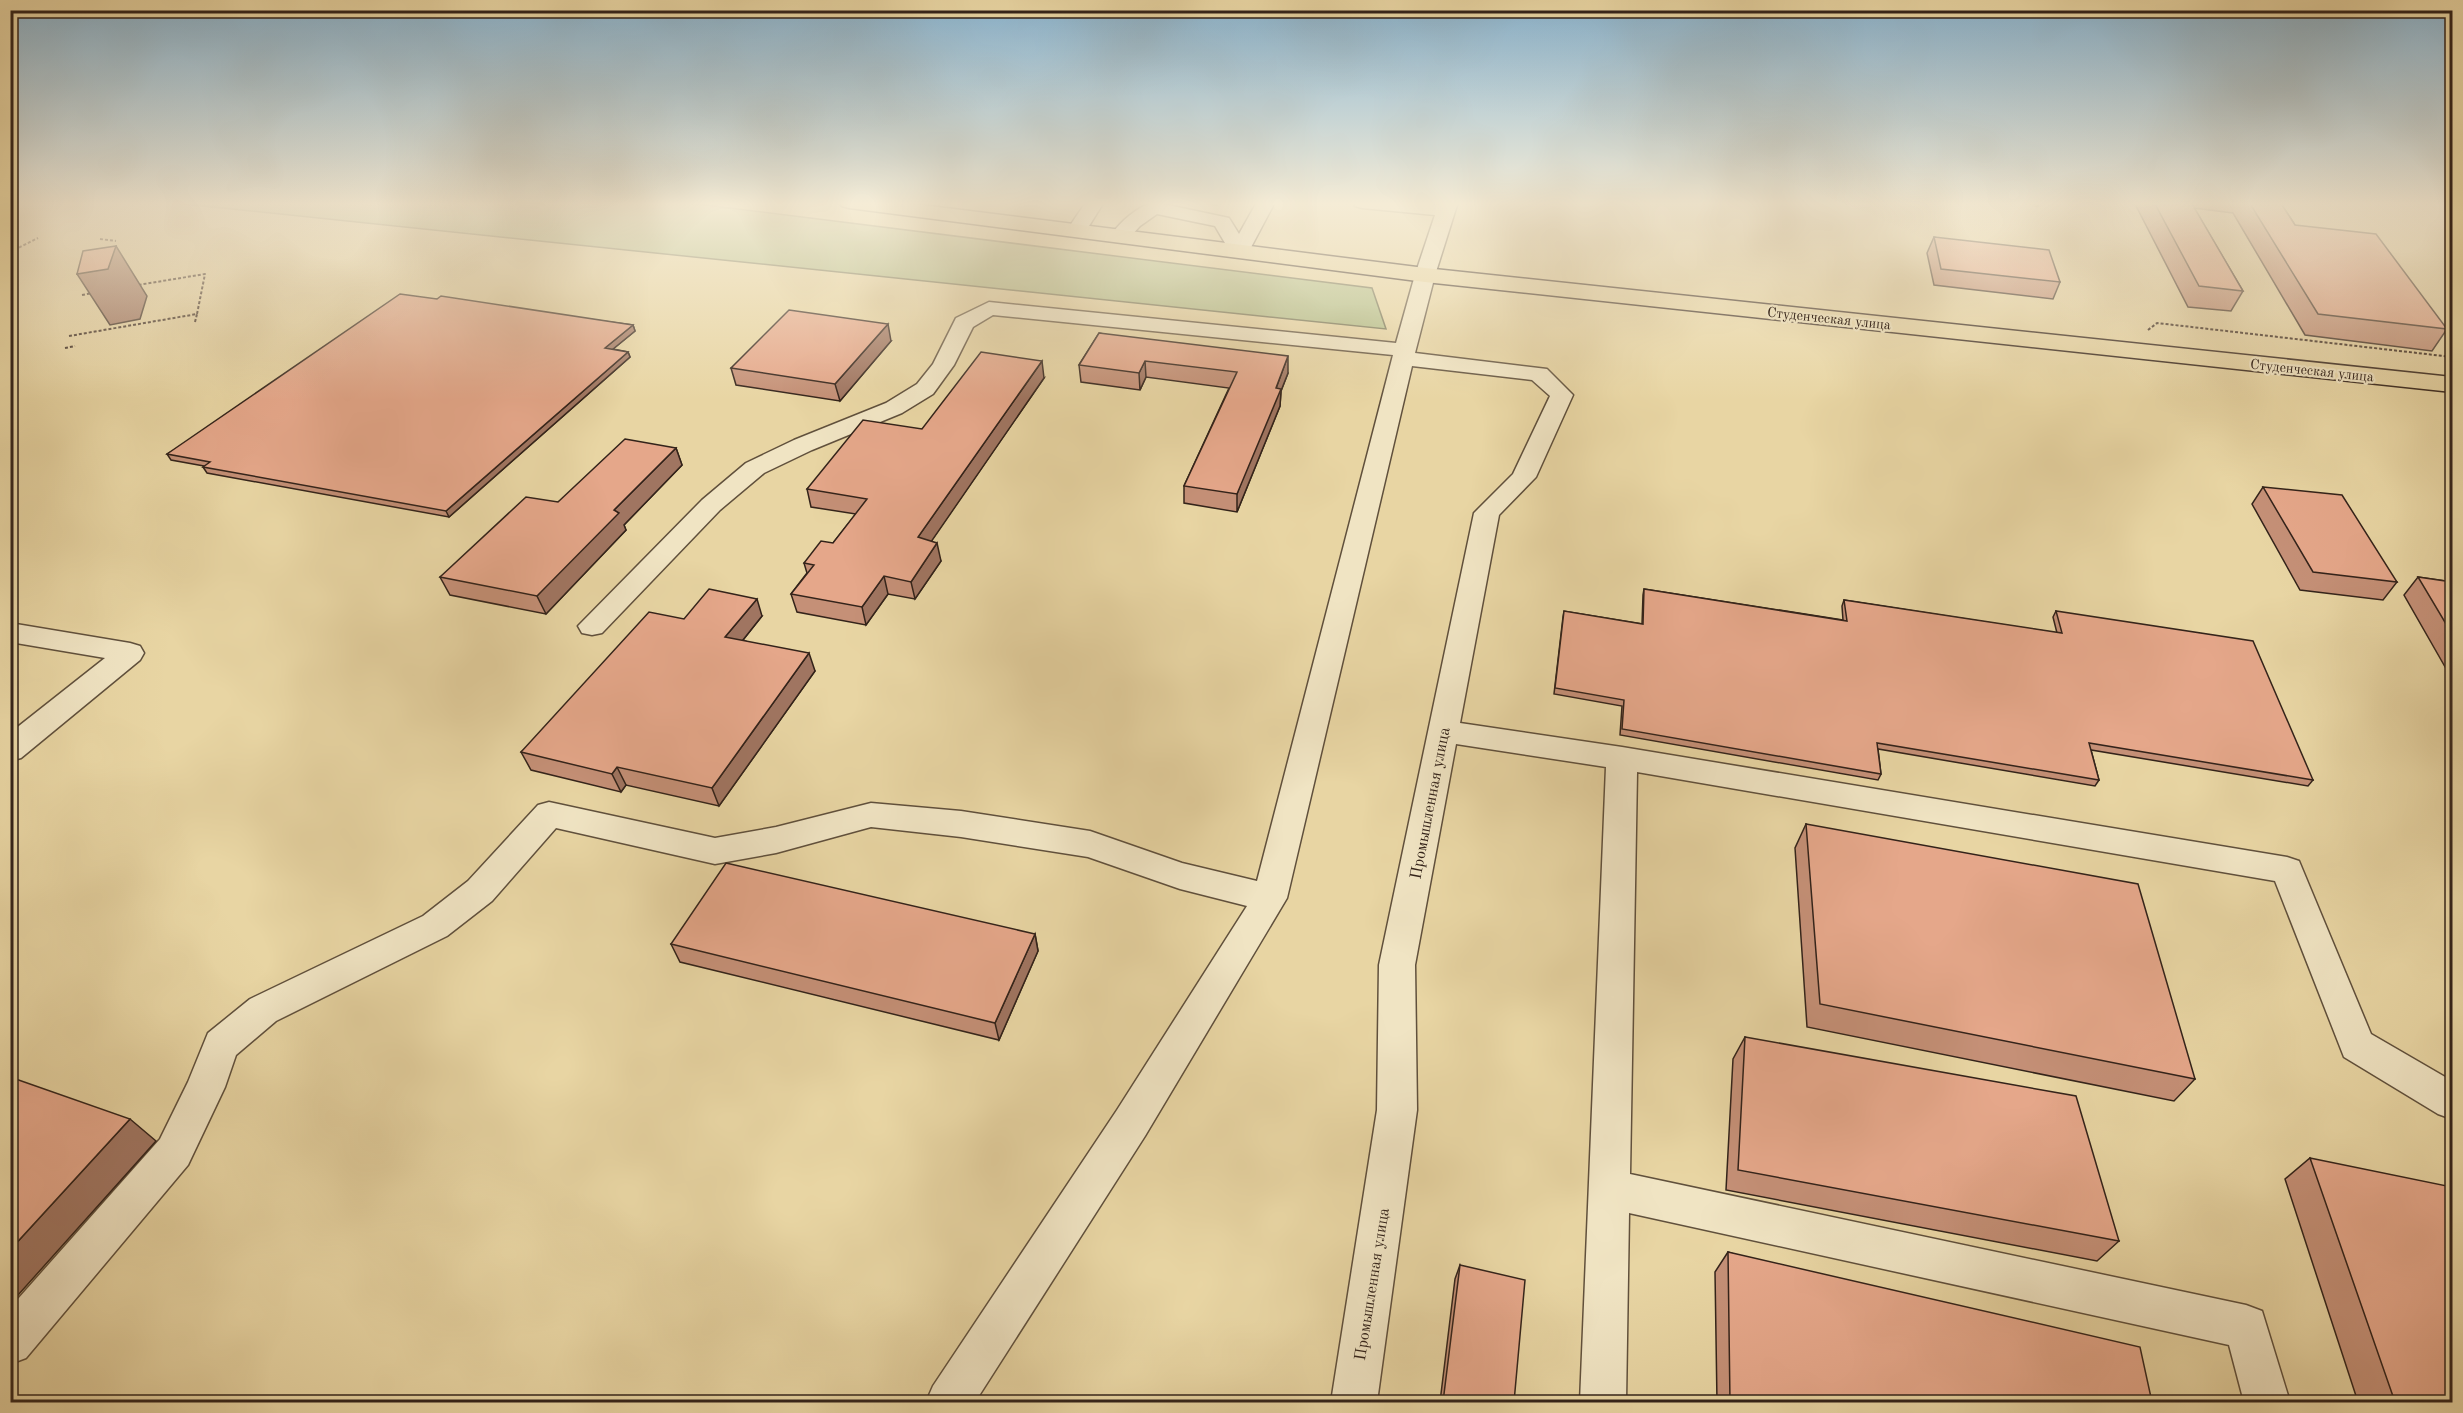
<svg xmlns="http://www.w3.org/2000/svg" width="2463" height="1413" viewBox="0 0 2463 1413" font-family="'Old Standard TT',serif">
	<style>
		.green { fill: #b2be88; stroke: #727051; stroke-width: 1.5 }
		.lines { fill: none; stroke-linecap: round; stroke-linejoin: round }
		.minor-casing { stroke: #60503c; stroke-width: 3 }
		.major-casing { stroke: #33231a; stroke-width: 3 }
		.path { stroke: #33231a; stroke-width: 2; stroke-dasharray: 3 2; stroke-linecap: butt }
		.minor { fill: #f0e4c3; fill-rule: evenodd }
		.major { fill: #e8d5a3; fill-rule: evenodd }
		.rail-casing { stroke: #33231a; stroke-width: 4.5 }
		.rail { stroke: #f0e4c3; stroke-width: 3; stroke-dasharray: 10; stroke-linecap: butt }
		.wall { fill: #c59077; stroke: #33231a; stroke-width: 1.5 }
		.shaded-wall { fill: #a07561; stroke: #33231a; stroke-width: 1.5 }
		.building { fill: #e5a78a; stroke: #33231a; stroke-width: 1.5 }
		.labels { text-anchor: middle; stroke-width: 4.5; stroke-linejoin: round; paint-order: stroke }
		.far-street-label { font-size: 14px; fill: #33231a; stroke: #f0e4c3 }
		.street-label { font-size: 16px; fill: #33231a; stroke: #f0e4c3 }
	</style>
	<rect width="100%" height="100%" fill="#e8d5a3"/>
	<filter id="stains"><feTurbulence type="fractalNoise" baseFrequency=".00333" numOctaves="4"/><feColorMatrix values="0 0 0 0 .2 0 0 0 0 .09 0 0 0 0 .02 0 0 0 .5 -.17"/></filter>
	<radialGradient id="worn" r=".72"><stop offset=".6" stop-color="#630" stop-opacity="0"/><stop offset="1" stop-color="#630" stop-opacity=".3"/></radialGradient>
	<path class="green" d="M165,202H682L1372,288L1386,329Z"/>
	<g class="lines">
		<g class="minor-casing">
			<g id="minor">
				<path d="M1086,202H1104L1084,234H1070L1067,230Z"/>
				<path d="M1154,202L1229,218L1239,234L1257,202H1275L1249,251L1246,255H1232L1215,226L1157,214L1140,226L1128,239H1114L1111,235C1121,221 1137,207 1154,202Z"/>
				<path d="M1353,202H1415L1439,205L1440,202H1458L1435,275L1415,353L1547,369L1573,395L1536,477L1499,515L1460,723L1622,747L2287,857L2299,861L2371,1034L2452,1081V1119L2438,1114L2344,1057L2275,881L1637,772L1630,1174L2246,1305L2262,1311L2290,1402H2244L2229,1345L1629,1213L1626,1402H1580L1606,767L1456,744L1415,965L1417,1110L1377,1402H1331L1377,1110L1379,965L1474,513L1513,474L1550,396L1532,380L1412,366L1287,898L1145,1136L975,1402H926L933,1386L1117,1110L1247,906L1180,889L1088,857L961,837L871,827L776,853L715,864L556,828L492,901L447,936L276,1021L236,1055L225,1087L188,1165L26,1358L10,1364V1308L160,1139L188,1082L208,1033L250,999L423,916L468,881L538,805L549,802L715,838L776,827L871,803L961,811L1090,831L1182,863L1257,881L1393,355L993,315L973,327L954,365L933,394L902,413L812,450L764,473L720,510L602,633L592,635L582,633L578,626L702,500L746,463L794,440L886,403L917,384L933,364L956,318L989,302L1396,343L1415,275L1435,215L1362,208L1355,206Z"/>
				<path d="M10,623L130,643L140,646L144,653L140,660L21,758L10,761V733L105,658L10,642Z"/>
			</g>
		</g>
		<g class="major-casing">
			<path id="major" d="M839,202H898L1425,268L2452,377V392L1425,282L849,208L842,206Z"/>
		</g>
		<g class="path">
			<path d="M100,239L116,241"/>
			<path d="M10,252L38,238"/>
			<path d="M82,295L92,293"/>
			<path d="M195,322L197,314"/>
			<path d="M2148,330L2157,323L2452,357"/>
			<path d="M69,336L197,314L205,274L138,285"/>
			<path d="M65,348L75,346"/>
		</g>
		<use href="#minor" class="minor"/>
		<use href="#major" class="major"/>
		<g class="rail-casing">
			<path id="rail" d="M2036,202L2037,205"/>
		</g>
		<use href="#rail" class="rail"/>
	</g>
	<g class="wall">
		<path d="M1191,202H1219L1217,205Z"/>
		<path d="M2134,202H2280L2295,225L2447,329L2432,351L2305,335L2233,213L2194,208L2243,291L2231,311L2188,307Z"/>
		<path d="M1934,237L2060,282L2053,299L1934,285L1927,253Z"/>
		<path d="M437,299L633,325L635,331L613,349L628,352L630,357L449,517L207,473L203,467L204,466L171,460L167,454Z"/>
		<path d="M1099,333L1288,373L1281,391L1280,406L1237,512L1184,503V486L1229,388L1146,377L1140,390L1081,382L1079,365Z"/>
		<path d="M891,341L840,401L736,385L731,368Z"/>
		<path d="M1044,378L931,541L941,561L915,599L888,594L866,625L797,612L791,594L807,573L804,563L833,543L856,514L811,507L807,489L922,429Z"/>
		<path d="M676,448L682,465L624,525L626,530L546,614L450,595L440,577L558,502Z"/>
		<path d="M2263,487L2397,582L2383,600L2300,590L2252,504Z"/>
		<path d="M2418,577L2452,582V679L2404,595Z"/>
		<path d="M1644,589L1843,620L1842,606L1844,600L2057,633L2053,617L2056,611L2313,780L2308,786L2091,750L2099,780L2095,786L1878,749L1881,774L1878,780L1620,735L1622,706L1554,694L1563,617L1564,611L1642,624L1643,595Z"/>
		<path d="M762,616L743,640L815,671L719,806L626,785L621,792L531,770L521,752L684,619Z"/>
		<path d="M1806,824L2195,1079L2174,1101L1807,1027L1795,848Z"/>
		<path d="M1035,934L1038,951L999,1040L680,962L671,944Z"/>
		<path d="M1745,1037L2119,1241L2097,1261L1726,1190L1733,1059Z"/>
		<path d="M2310,1158L2452,1402H2358L2285,1179Z"/>
		<path d="M1728,1252L2152,1402H1717L1715,1272Z"/>
		<path d="M1460,1265L1514,1402H1440L1455,1279Z"/>
	</g>
	<g class="shaded-wall">
		<path d="M116,246L147,296L140,319L110,325L77,274Z"/>
		<path d="M888,324L891,341L840,401L835,384Z"/>
		<path d="M633,325L635,331L607,354L605,348Z"/>
		<path d="M628,352L630,357L449,517L446,511Z"/>
		<path d="M1288,356V373L1281,391L1280,406L1237,512V494Z"/>
		<path d="M1042,361L1044,378L922,555L918,537Z"/>
		<path d="M1145,361L1146,377L1140,390L1139,373Z"/>
		<path d="M676,448L682,465L624,525L626,530L546,614L537,596L614,510Z"/>
		<path d="M937,543L941,561L915,599L911,582Z"/>
		<path d="M884,576L888,594L866,625L862,607Z"/>
		<path d="M757,599L762,616L731,655L725,637Z"/>
		<path d="M809,653L815,671L719,806L712,788Z"/>
		<path d="M10,656L13,659L10,673Z"/>
		<path d="M617,767L626,785L621,792L612,774Z"/>
		<path d="M1035,934L1038,951L999,1040L995,1023Z"/>
		<path d="M130,1119L156,1141L10,1304V1250Z"/>
	</g>
	<g class="building">
		<path d="M2154,202H2191L2243,291L2199,286Z"/>
		<path d="M2249,202H2280L2295,225L2376,234L2447,329L2318,314Z"/>
		<path d="M1934,237L2049,250L2060,282L1941,269Z"/>
		<path d="M116,246L108,269L77,274L83,251Z"/>
		<path d="M400,294L437,299L441,296L633,325L605,348L628,352L446,511L203,467L210,462L167,454Z"/>
		<path d="M789,310L888,324L835,384L731,368Z"/>
		<path d="M1099,333L1288,356L1276,388L1281,389L1237,494L1184,486L1237,372L1145,361L1139,373L1079,365Z"/>
		<path d="M981,352L1042,361L918,537L937,543L911,582L884,576L862,607L791,594L814,565L804,563L821,541L833,543L867,499L807,489L863,420L922,429Z"/>
		<path d="M625,439L676,448L614,510L619,513L537,596L440,577L526,497L558,502Z"/>
		<path d="M2263,487L2342,495L2397,582L2313,572Z"/>
		<path d="M2418,577L2452,582V634Z"/>
		<path d="M709,589L757,599L725,637L809,653L712,788L617,767L612,774L521,752L649,612L684,619Z"/>
		<path d="M1644,589L1847,621L1844,600L2062,633L2056,611L2253,641L2313,780L2089,743L2099,780L1877,743L1881,774L1622,729L1624,700L1555,688L1564,611L1643,624Z"/>
		<path d="M1806,824L2138,884L2195,1079L1820,1004Z"/>
		<path d="M726,863L1035,934L995,1023L671,944Z"/>
		<path d="M1745,1037L2076,1096L2119,1241L1738,1170Z"/>
		<path d="M10,1077L130,1119L10,1250Z"/>
		<path d="M2310,1158L2452,1187V1402H2395Z"/>
		<path d="M1728,1252L2140,1347L2152,1402H1730Z"/>
		<path d="M1460,1265L1525,1280L1514,1402H1443Z"/>
	</g>
	<linearGradient id="sky" x2="0" y2="1"><stop stop-color="#89b5d2"/><stop offset="0.51" stop-color="#f5ecd6"/><stop offset="1" stop-color="#f5ecd6" stop-opacity="0"/></linearGradient>
	<rect width="2463" height="400" fill="url(#sky)"/>
	<g class="labels">
		<g class="far-street-label">
			<text transform="translate(1829 318) rotate(6)" y="5">Студенческая улица</text>
			<text transform="translate(2312 370) rotate(6)" y="5">Студенческая улица</text>
		</g>
		<g class="street-label">
			<text transform="translate(1429 803) rotate(-79)" y="6">Промышленная улица</text>
			<text transform="translate(1371 1284) rotate(-81)" y="6">Промышленная улица</text>
		</g>
	</g>
	<rect width="2463" height="1413" fill="none" stroke="#e8d5a3" stroke-width="36"/>
	<rect x="12" y="12" width="2439" height="1389" fill="none" stroke="#33231a" stroke-width="3"/>
	<rect x="18" y="18" width="2427" height="1377" fill="none" stroke="#33231a" stroke-width="1.5"/>
	<rect width="100%" height="100%" filter="url(#stains)"/>
	<rect width="100%" height="100%" fill="url(#worn)"/>
</svg>
